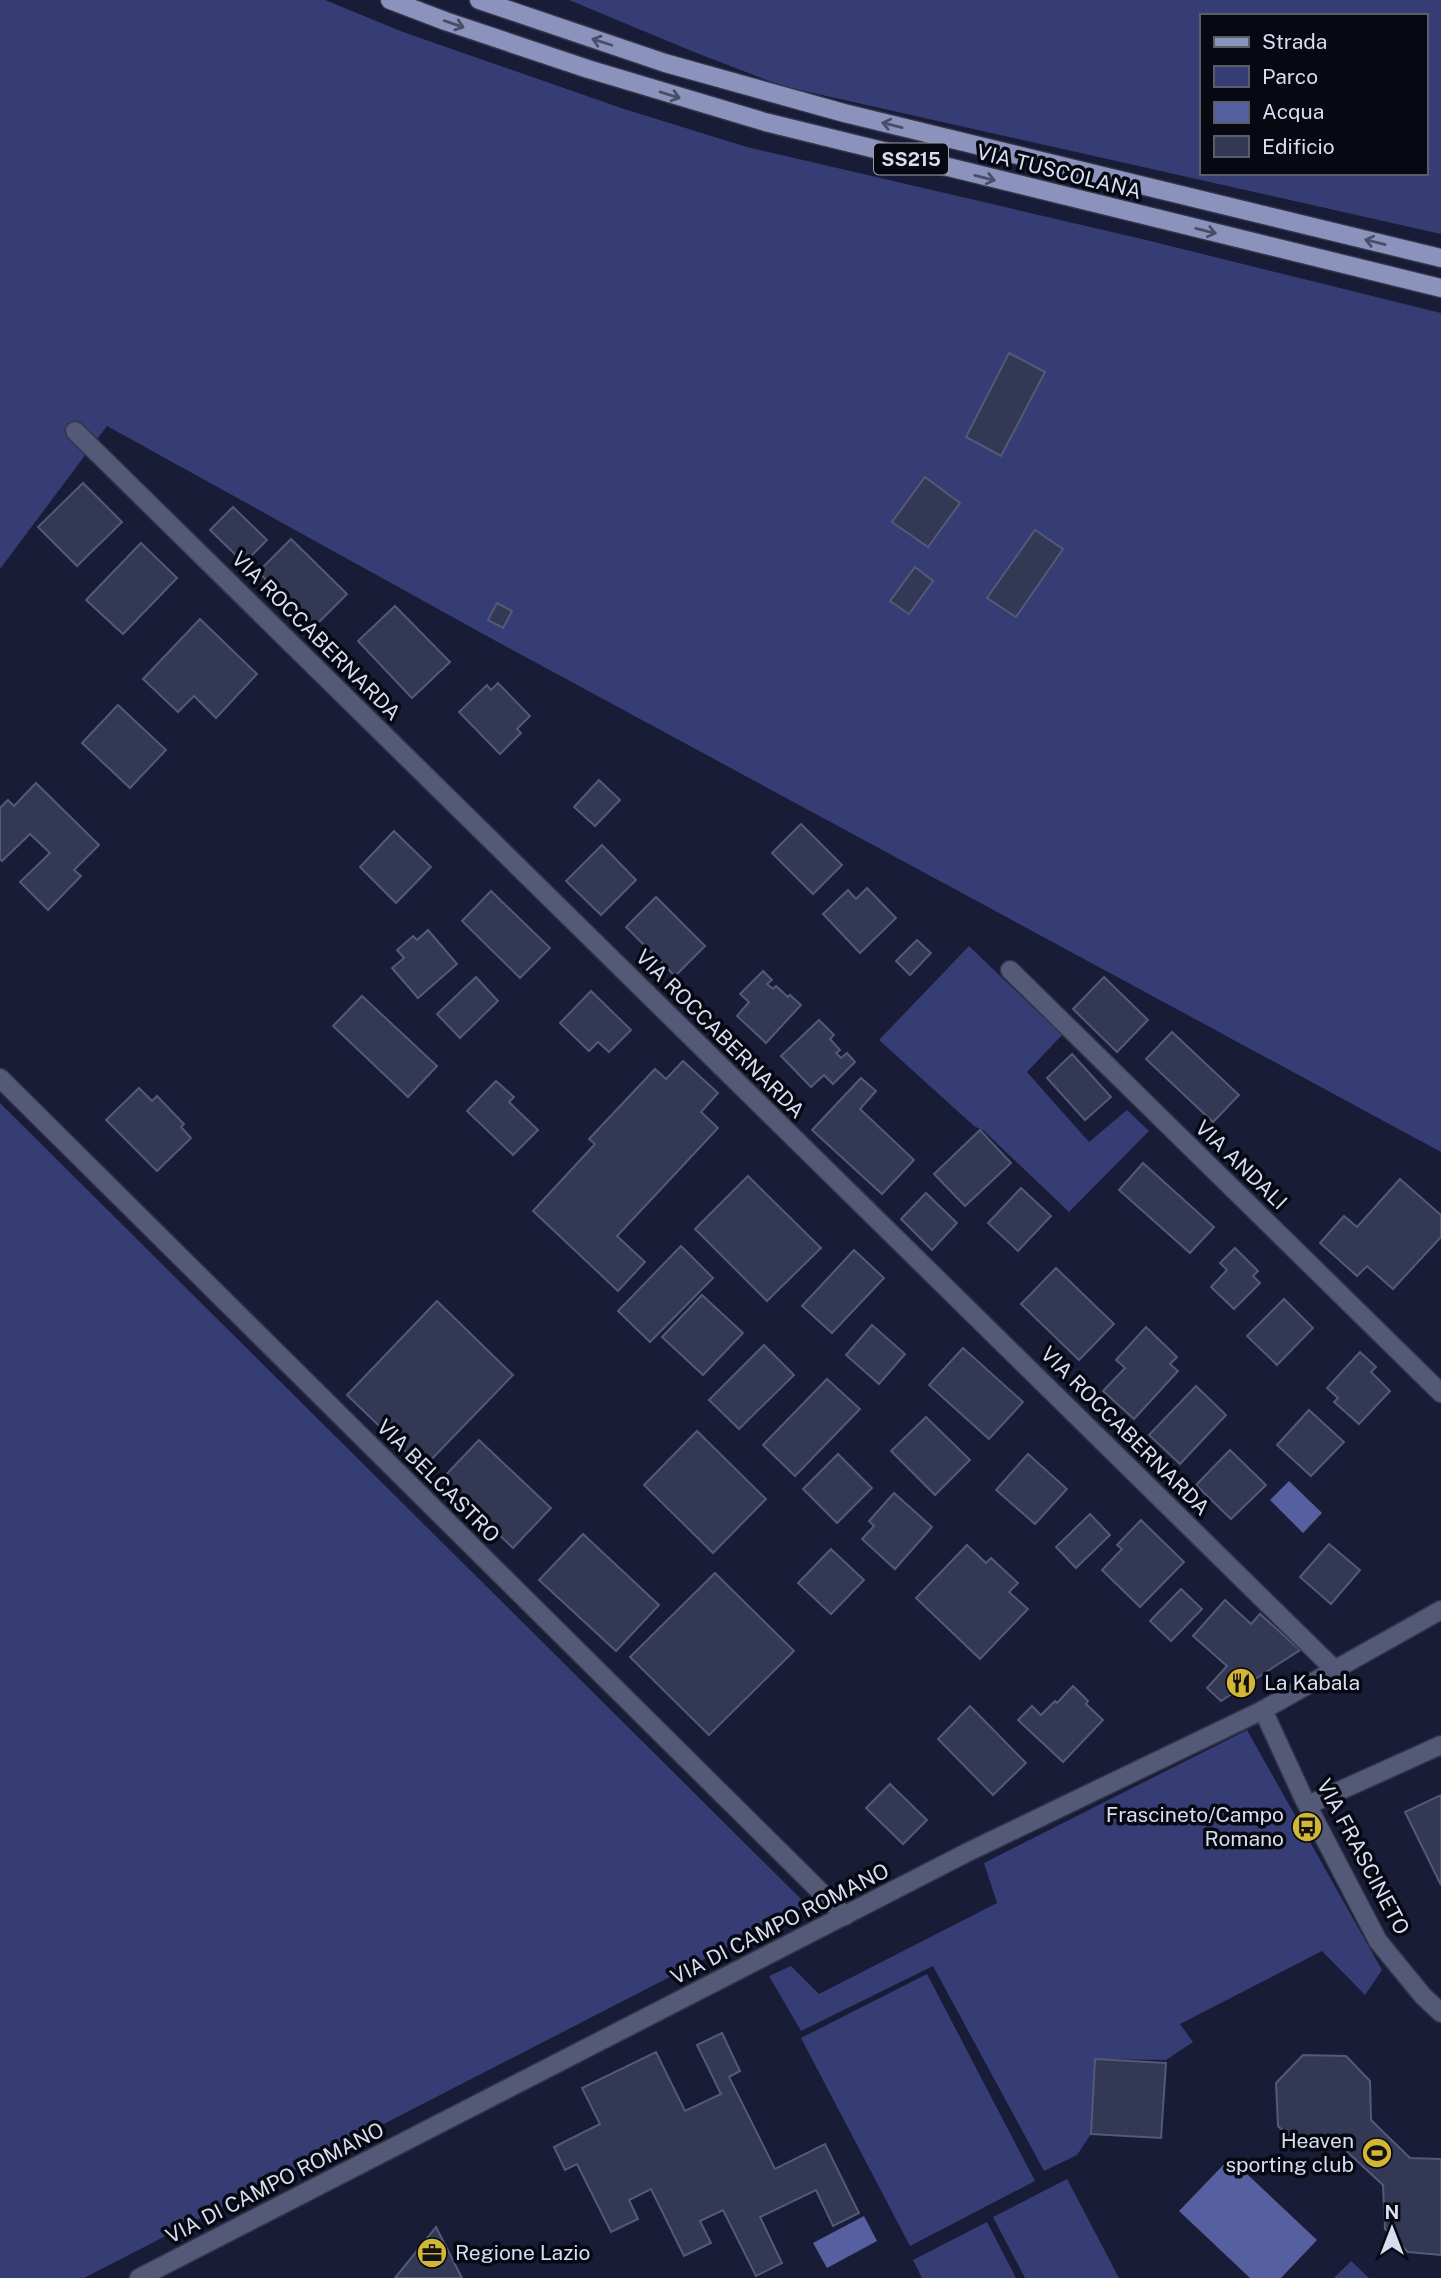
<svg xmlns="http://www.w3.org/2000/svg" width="1441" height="2278" viewBox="0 0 1441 2278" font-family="'Public Sans',sans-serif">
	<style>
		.green { fill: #363d74; fill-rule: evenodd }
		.water { fill: #5660a0 }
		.building { fill: #333854; stroke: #535977; stroke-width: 2 }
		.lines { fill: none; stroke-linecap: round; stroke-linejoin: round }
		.street-casing { stroke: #34354a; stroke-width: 21 }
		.primary-casing { stroke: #34354a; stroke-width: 21 }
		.street { stroke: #535977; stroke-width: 18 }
		.primary { stroke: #8b93bc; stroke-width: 18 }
		.oneway { stroke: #484e67 }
		.labels { text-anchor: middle; stroke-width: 7; stroke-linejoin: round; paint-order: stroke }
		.shield { fill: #060812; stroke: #9a9dad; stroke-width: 2 }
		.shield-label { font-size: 19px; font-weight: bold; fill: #d9ddef }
		.street-label { font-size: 21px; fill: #d9ddef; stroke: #060812 }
		.poi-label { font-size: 21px; fill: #d9ddef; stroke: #060812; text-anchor: start }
	</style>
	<rect width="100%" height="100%" fill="#181c36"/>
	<g class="green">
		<path d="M0,0H325L403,32L624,109L747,147L1142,239L1441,313V1152L505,646L107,426L0,569Z"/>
		<path d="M569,0H1441V234L782,86L694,52ZM1201,16H1425V173H1201Z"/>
		<path d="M969,946L1062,1035L1027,1072L1089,1142L1127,1110L1149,1131L1069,1212L984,1131L974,1126L879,1040Z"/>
		<path d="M0,1103L808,1906L84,2278H0Z"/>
		<path d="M1247,1730L1382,1970L1365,1995L1322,1951L1180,2024L1193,2042L1166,2060L1096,2059L1091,2134L1077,2155L1044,2171L933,1966L801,2031L769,1976L791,1966L819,1994L997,1903L984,1863Z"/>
		<path d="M927,1974L1035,2181L910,2246L801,2038Z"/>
		<path d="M1067,2179L1119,2278H1025L993,2217Z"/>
		<path d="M987,2222L1016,2278H922L913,2260Z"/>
		<path d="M1351,2261L1369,2278H1334Z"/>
	</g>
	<g class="water">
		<path d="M1289,1481L1322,1513L1303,1533L1270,1500Z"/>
		<path d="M1230,2158L1317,2240L1281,2278H1250L1179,2211Z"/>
		<path d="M864,2216L877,2241L827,2268L813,2243Z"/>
	</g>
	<g class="building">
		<path d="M1009,353L1045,372L1001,456L966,437Z"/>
		<path d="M925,477L960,503L928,547L892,522Z"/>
		<path d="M83,483L122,522L77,566L38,527Z"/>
		<path d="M233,507L267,540L244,563L210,530Z"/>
		<path d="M1035,530L1063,549L1016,617L987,598Z"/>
		<path d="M291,539L347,594L314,627L258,572Z"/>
		<path d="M141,543L177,578L123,634L86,600Z"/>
		<path d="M915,567L933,581L909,614L890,601Z"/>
		<path d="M497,603L512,611L503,628L488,620Z"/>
		<path d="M395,606L450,662L412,698L358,641Z"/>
		<path d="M200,619L257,674L216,718L194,696L178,712L143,679Z"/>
		<path d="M498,683L530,716L517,729L521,733L500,754L459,712L487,685L491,690Z"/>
		<path d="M118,705L166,750L130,788L82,743Z"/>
		<path d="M599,780L620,800L595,826L574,807Z"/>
		<path d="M36,783L99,845L74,870L81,876L48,910L20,882L50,853L30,834L2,861L0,859V808L8,800L14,806Z"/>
		<path d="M801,824L842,865L813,894L772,853Z"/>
		<path d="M394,831L431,867L396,903L360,867Z"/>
		<path d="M602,845L636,880L601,915L566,881Z"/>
		<path d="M867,888L896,918L860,953L823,914L848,890L856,899Z"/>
		<path d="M491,891L550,948L520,978L462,921Z"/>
		<path d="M656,897L705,946L675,976L626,927Z"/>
		<path d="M428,930L457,964L418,998L392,968L404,958L397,950L413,936L417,940Z"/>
		<path d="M917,940L931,953L910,975L896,961Z"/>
		<path d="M763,971L772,980L767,984L773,989L776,986L788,997L790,995L801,1005L766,1043L737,1016L749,1002L740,994Z"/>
		<path d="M476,977L498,1001L460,1038L437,1014Z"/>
		<path d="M1104,977L1148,1020L1117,1052L1073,1009Z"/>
		<path d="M591,991L631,1030L609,1052L598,1042L589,1051L560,1023Z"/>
		<path d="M362,996L437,1066L408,1097L333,1026Z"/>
		<path d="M819,1020L834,1035L830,1039L840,1050L836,1053L841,1058L847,1053L855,1062L833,1084L824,1075L811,1087L781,1056Z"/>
		<path d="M1172,1032L1239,1095L1213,1122L1146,1059Z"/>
		<path d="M1072,1054L1111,1097L1085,1120L1047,1078Z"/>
		<path d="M683,1061L718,1093L701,1112L718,1128L617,1236L645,1262L618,1291L533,1211L595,1144L589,1139L655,1069L666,1079Z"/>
		<path d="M861,1078L876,1091L860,1109L914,1160L882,1194L812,1130Z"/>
		<path d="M496,1081L514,1097L509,1102L538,1130L513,1155L467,1111Z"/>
		<path d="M139,1088L152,1101L157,1096L184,1124L181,1127L191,1138L157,1171L106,1120Z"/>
		<path d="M980,1130L1011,1163L965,1206L934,1174Z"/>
		<path d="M1143,1163L1214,1227L1190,1253L1119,1190Z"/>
		<path d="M748,1176L821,1248L767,1301L695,1229Z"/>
		<path d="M1400,1179L1441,1215V1237L1393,1289L1367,1266L1357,1276L1320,1243L1344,1216L1357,1227Z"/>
		<path d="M1021,1188L1051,1216L1018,1251L988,1223Z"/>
		<path d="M926,1193L957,1223L932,1250L901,1219Z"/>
		<path d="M681,1246L713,1278L650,1342L618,1311Z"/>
		<path d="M1235,1248L1258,1271L1253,1276L1260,1283L1234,1309L1211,1287L1227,1270L1220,1263Z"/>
		<path d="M854,1250L884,1278L832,1333L802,1306Z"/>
		<path d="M1056,1268L1114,1324L1079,1360L1021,1304Z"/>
		<path d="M702,1295L743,1333L703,1375L662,1337Z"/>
		<path d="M1284,1299L1313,1328L1277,1365L1247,1336Z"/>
		<path d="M437,1301L513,1375L423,1468L347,1395Z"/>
		<path d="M872,1325L905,1354L879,1384L846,1355Z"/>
		<path d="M1146,1327L1177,1357L1170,1364L1178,1371L1134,1419L1103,1391L1125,1368L1116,1360Z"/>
		<path d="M764,1345L794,1375L739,1429L709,1400Z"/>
		<path d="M963,1348L1023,1402L989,1439L929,1385Z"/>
		<path d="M1360,1352L1376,1367L1371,1372L1390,1391L1359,1424L1334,1402L1338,1398L1327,1388Z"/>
		<path d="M827,1379L860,1409L795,1476L763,1445Z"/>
		<path d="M1196,1386L1226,1415L1180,1464L1149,1435Z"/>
		<path d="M1309,1410L1344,1442L1311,1476L1277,1445Z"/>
		<path d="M926,1417L970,1460L935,1495L891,1451Z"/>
		<path d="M697,1431L766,1499L713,1553L644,1485Z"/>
		<path d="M479,1440L551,1508L513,1548L441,1480Z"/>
		<path d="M1230,1450L1266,1485L1231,1519L1196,1485Z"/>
		<path d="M838,1454L872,1488L837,1523L803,1489Z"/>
		<path d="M1028,1454L1067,1489L1035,1524L996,1490Z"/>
		<path d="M894,1493L932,1527L895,1569L862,1539L874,1526L869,1521Z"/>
		<path d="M1090,1514L1110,1535L1076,1568L1056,1547Z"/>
		<path d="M1141,1520L1184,1562L1140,1607L1102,1570L1122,1549L1117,1545Z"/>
		<path d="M583,1534L659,1605L616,1651L539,1580Z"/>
		<path d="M1329,1544L1360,1570L1331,1604L1300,1577Z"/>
		<path d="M967,1545L986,1563L991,1558L1018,1583L1009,1592L1028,1609L980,1659L916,1598Z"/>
		<path d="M831,1549L864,1580L831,1614L798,1583Z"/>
		<path d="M715,1573L794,1651L709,1735L630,1657Z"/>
		<path d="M1181,1589L1202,1609L1171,1641L1150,1621Z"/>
		<path d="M1225,1600L1251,1624L1260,1614L1300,1650L1221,1701L1207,1688L1227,1666L1193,1636Z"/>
		<path d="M1073,1686L1088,1701L1086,1704L1103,1720L1063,1762L1018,1720L1032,1706L1041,1715L1055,1701L1057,1703Z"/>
		<path d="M970,1706L1026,1763L993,1795L938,1739Z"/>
		<path d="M890,1784L927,1820L903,1844L866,1808Z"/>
		<path d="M1441,1795V1885L1405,1812Z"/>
		<path d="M722,2033L740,2071L729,2077L775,2169L825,2144L859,2213L833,2226L816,2190L760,2217L782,2263L756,2276L723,2210L700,2221L711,2243L684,2256L651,2189L629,2200L638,2219L611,2232L577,2164L565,2170L554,2147L600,2124L582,2088L656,2052L685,2111L721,2094L697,2045Z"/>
		<path d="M1303,2055L1346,2056L1370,2081L1371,2120L1410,2158L1441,2159V2255L1408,2252L1385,2229L1383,2185L1343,2148H1301L1278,2126L1276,2083Z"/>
		<path d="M1095,2059L1166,2063L1161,2138L1091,2134Z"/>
		<path d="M436,2227L462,2278H395Z"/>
	</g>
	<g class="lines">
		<g class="street-casing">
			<g id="street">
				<path d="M75,431L1334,1669"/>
				<path d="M1010,970L1441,1393"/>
				<path d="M0,1078L845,1916"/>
				<path d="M1263,1710L1304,1799L1378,1941L1423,1996L1441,2013"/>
				<path d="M1308,1805L1441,1745"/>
				<path d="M139,2278L968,1852L1263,1710L1441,1610"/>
			</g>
		</g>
		<g class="primary-casing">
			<g id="primary">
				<path d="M390,0L445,21L588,69L765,122L1441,288"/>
				<path d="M479,0L665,63L844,113L1441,258"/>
			</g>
		</g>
		<use href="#street" class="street"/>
		<use href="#primary" class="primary"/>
	</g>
	<defs><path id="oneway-shaft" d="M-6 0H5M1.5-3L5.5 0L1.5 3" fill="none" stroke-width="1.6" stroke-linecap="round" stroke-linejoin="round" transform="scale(1.75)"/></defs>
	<g class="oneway">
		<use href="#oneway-shaft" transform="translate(454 24) rotate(19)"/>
		<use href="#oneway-shaft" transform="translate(602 42) rotate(-162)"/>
		<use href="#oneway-shaft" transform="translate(670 95) rotate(17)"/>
		<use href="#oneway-shaft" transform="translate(892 125) rotate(-166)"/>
		<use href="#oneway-shaft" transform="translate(985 178) rotate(14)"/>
		<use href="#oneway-shaft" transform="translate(1206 231) rotate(14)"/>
		<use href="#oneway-shaft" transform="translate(1375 242) rotate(-166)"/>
	</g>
	<defs>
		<g id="restaurant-disc" transform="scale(1.575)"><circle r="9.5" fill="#d4b635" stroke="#060812"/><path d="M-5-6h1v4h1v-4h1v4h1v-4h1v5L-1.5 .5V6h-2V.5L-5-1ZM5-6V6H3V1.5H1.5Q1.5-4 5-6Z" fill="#111"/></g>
		<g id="bus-disc" transform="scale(1.575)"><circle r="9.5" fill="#d4b635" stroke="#060812"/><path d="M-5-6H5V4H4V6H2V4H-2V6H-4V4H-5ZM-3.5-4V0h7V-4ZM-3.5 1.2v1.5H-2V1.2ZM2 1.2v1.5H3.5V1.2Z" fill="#111"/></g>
		<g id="stadium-disc" transform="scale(1.575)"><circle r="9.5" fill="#d4b635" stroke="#060812"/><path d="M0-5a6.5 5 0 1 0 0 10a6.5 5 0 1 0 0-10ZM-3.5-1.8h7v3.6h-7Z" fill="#111"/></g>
		<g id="office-disc" transform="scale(1.575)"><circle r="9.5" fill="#d4b635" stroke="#060812"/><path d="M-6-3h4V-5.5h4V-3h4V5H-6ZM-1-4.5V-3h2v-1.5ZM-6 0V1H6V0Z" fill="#111"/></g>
	</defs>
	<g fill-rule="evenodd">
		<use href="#restaurant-disc" x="1241" y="1683"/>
		<use href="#bus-disc" x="1307" y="1827"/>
		<use href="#stadium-disc" x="1377" y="2153"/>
		<use href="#office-disc" x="432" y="2253"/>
	</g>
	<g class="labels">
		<rect class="shield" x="874" y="143.5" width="74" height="31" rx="5"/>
		<g class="shield-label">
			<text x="911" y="166">SS215</text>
		</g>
		<g class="street-label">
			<text transform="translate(1059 172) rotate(14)" y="7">VIA TUSCOLANA</text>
			<text transform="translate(316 636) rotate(45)" y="7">VIA ROCCABERNARDA</text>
			<text transform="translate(720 1034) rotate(45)" y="7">VIA ROCCABERNARDA</text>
			<text transform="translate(1241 1165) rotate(44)" y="7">VIA ANDALI</text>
			<text transform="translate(1125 1431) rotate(45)" y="7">VIA ROCCABERNARDA</text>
			<text transform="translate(438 1481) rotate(45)" y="7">VIA BELCASTRO</text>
			<text transform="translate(1363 1857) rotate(62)" y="7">VIA FRASCINETO</text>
			<text transform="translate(780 1924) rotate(-27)" y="7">VIA DI CAMPO ROMANO</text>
			<text transform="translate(275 2183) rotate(-27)" y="7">VIA DI CAMPO ROMANO</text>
		</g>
		<g class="poi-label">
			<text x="1264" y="1690">La Kabala</text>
			<text x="1284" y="1822" text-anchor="end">Frascineto/Campo<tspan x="1284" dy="24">Romano</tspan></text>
			<text x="1354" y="2148" text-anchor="end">Heaven<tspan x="1354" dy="24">sporting club</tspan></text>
			<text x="455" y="2260">Regione Lazio</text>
		</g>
	</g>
	<rect x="1200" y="14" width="228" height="161" fill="#060812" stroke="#5a5d6a" stroke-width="2"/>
	<rect x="1214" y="37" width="35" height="10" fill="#8b93bc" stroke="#5a5d6a" stroke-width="2"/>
	<text x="1262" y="49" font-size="21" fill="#d9ddef">Strada</text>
	<rect x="1214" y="66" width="35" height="21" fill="#363d74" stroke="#5a5d6a" stroke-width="2"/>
	<text x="1262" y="84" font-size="21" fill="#d9ddef">Parco</text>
	<rect x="1214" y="102" width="35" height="21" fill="#5660a0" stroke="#5a5d6a" stroke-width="2"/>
	<text x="1262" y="119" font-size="21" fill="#d9ddef">Acqua</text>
	<rect x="1214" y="136" width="35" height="21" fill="#333854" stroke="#5a5d6a" stroke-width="2"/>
	<text x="1262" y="154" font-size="21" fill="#d9ddef">Edificio</text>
	<g transform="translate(1392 2229)" stroke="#060812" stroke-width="5" paint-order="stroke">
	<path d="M0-5L12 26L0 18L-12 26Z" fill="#d9ddef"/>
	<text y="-10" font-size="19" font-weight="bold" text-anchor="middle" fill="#d9ddef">N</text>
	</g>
</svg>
